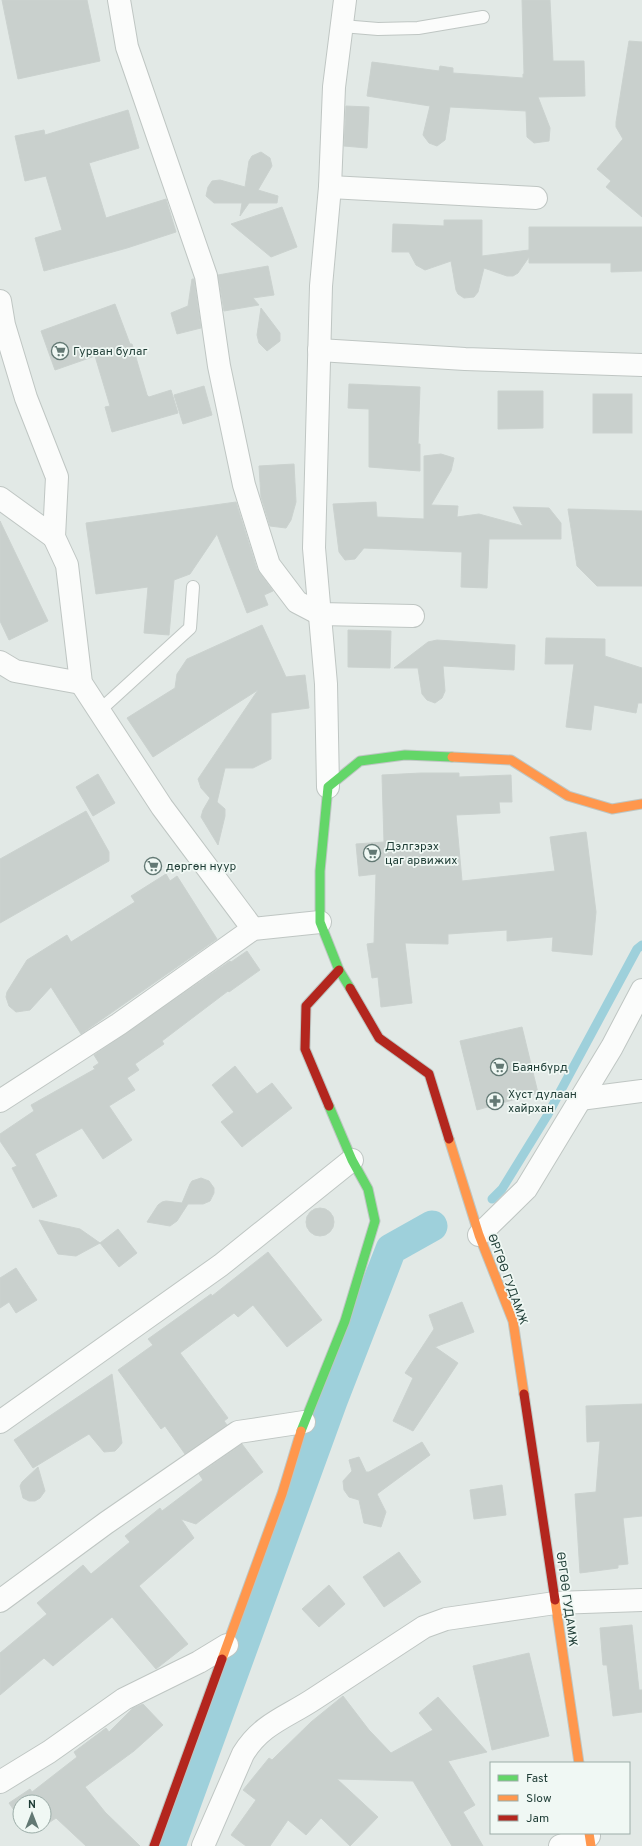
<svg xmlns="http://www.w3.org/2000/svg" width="642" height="1846" viewBox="0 0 642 1846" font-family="Overpass,sans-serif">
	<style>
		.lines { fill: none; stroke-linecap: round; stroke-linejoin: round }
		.stream { stroke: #9ed0db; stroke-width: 9 }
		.canal { stroke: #9ed0db; stroke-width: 31 }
		.building { fill: #c9d0cd; stroke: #cbd2cf }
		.lane-casing { stroke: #bfc6c3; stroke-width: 14 }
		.street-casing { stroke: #bfc6c3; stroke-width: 24 }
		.fast-casing { stroke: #bec6c3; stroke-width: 11 }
		.slow-casing { stroke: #bec6c3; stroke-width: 11 }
		.jam-casing { stroke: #bec6c3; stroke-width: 11 }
		.lane { stroke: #fbfcfb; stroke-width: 12 }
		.street { stroke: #fbfcfb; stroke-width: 22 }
		.fast { stroke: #63d668; stroke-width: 9 }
		.slow { stroke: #ff974d; stroke-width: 9 }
		.jam { stroke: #b3261e; stroke-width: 9 }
		.labels { text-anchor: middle; stroke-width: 3.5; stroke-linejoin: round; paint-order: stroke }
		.poi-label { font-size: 12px; fill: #1f3d36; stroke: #f0f8f4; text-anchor: start }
		.street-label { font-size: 12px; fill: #1f3d36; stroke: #f0f8f4 }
	</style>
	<rect width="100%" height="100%" fill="#e2e9e6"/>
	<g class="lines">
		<path class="stream" d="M492,1199L502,1189L547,1116L637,949L642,945"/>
		<path class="canal" d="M170,1846L332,1401L391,1249L432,1226"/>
	</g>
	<g class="building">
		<path d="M2,0H87L100,61L18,79Z"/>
		<path d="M522,0H550L553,61H584L585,96L538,97L550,128L549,141L534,143L527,137L526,111L450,107L445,140L437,146L429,143L423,135L430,106L367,96L372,62L439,71L440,66L453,68V73L523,78V74H524Z"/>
		<path d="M629,41L642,42V217L606,187L611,181L597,169L623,139L616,127V122Z"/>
		<path d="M346,106L369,107L367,148L344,146Z"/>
		<path d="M128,110L139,148L89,163L106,218L166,199L176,232L127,248L44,271L35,238L62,230L46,176L25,181L15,136L44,130L45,135Z"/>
		<path d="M261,152L270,158L272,166L258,190L278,196L277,203H249L240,216L242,203H214L206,196L208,187L212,181L220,180L245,187L249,161L252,156Z"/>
		<path d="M282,207L297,247L271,257L231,224Z"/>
		<path d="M444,220H482V256L529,250V227H642V271L611,272V263H529V257L518,273L513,276H507L484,268L478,292L474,297L464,298L458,294L456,290L451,261L425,270L416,265L409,252H392L393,224L444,226Z"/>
		<path d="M268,266L274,295L253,298L259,305L224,311L218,275Z"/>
		<path d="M192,279H194L201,328L177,334L171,313L188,306Z"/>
		<path d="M115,304L130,344H132L147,395L149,397L171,390L178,413L112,432L105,407L110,406L95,356L55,370L41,331Z"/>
		<path d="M261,308L280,333V341L267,351L259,343L257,335Z"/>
		<path d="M349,384L420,387L418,444H420V471L369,467V409L348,408Z"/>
		<path d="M204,386L212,415L183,424L174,395Z"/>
		<path d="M498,391H543V428L498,429Z"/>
		<rect x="593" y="394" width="39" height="39"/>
		<path d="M441,454L454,458L451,471L431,505L458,506L457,517L479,514L523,526L513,507L549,508L561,523V539H489L487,588L461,587L462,552L364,548L355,559L345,560L339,552L333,504L376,502L377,517L424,519V456Z"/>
		<path d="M294,464L296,502L291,520L286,528L270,526L261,497L259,466Z"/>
		<path d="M236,502L257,569L273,591L264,595L268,605L247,613L217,534L190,574L174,580L169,635L144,633L148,587L96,594L86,523Z"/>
		<path d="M568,509L642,511V586H597L577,566Z"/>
		<path d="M0,521L48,621L9,640L0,621Z"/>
		<path d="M262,625L286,677L305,675L309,708L271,713V759L253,768H225L217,802L225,809V816L218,845L201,817L203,810L210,798L201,788L198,779L258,690L153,757L127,718L175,688L177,674L187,659Z"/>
		<path d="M348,630L391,631L390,668L348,667Z"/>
		<path d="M546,638L605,639V656L642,668V703H638L636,713L594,705L591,730L566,727L574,664H545Z"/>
		<path d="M437,640L515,645L514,670L443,666L445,691L442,698L435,703L427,700L422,694L418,668H394L428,642Z"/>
		<path d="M421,773H459V777L511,775L512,802H499L500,813L456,815L462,881L555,871L550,837L586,832L596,912L592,955L552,951L553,937L507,941V930L448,934V944L405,943L412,1003L381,1007L378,977L372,978L367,944L374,943L376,874L359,876L356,844L384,842L382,775Z"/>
		<path d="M98,774L115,803L93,816L76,787Z"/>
		<path d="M86,811L109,852V861L0,923V859Z"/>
		<path d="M166,874L170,881L177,876L217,939L81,1034L51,987L30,1010L16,1012L9,1006L6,997L7,992L27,960L67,935L71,942L135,902L131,896Z"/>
		<path d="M247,951L260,970L229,992L228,991L162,1041L164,1044L135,1064L139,1070L127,1078L135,1090L109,1106L132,1140L103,1159L82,1128L35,1154L57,1196L33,1208L12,1168L17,1166L0,1141V1134L34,1111L31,1105L95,1069L93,1067L99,1063L94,1055L230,961L231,962Z"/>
		<path d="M522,1027L538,1093L477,1110L460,1041Z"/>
		<path d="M235,1066L257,1094L272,1083L292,1108L242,1147L221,1122L234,1112L212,1085Z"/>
		<path d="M201,1178L209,1181L214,1188V1193L210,1201L203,1204H188L177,1221L170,1226L147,1222L158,1205L162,1202L166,1201L182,1203L190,1184L192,1181Z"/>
		<circle cx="320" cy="1222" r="14"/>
		<path d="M39,1220L80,1229L100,1243L76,1256L58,1254Z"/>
		<path d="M118,1229L137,1253L119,1267L100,1243Z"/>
		<path d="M268,1252L322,1320L287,1347L253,1305L238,1317L234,1313L180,1353L228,1418L224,1421L227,1425L185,1454L165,1426L161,1429L118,1370L153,1345L148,1339L211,1294L212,1296Z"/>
		<path d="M16,1268L37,1300L16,1313L9,1302L0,1308V1278Z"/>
		<path d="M462,1302L474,1332L435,1347L458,1363L413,1431L393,1421L413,1378L405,1373L434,1329L429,1315Z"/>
		<path d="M112,1374L122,1443L118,1448L115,1451L104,1452L89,1434L33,1468L14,1440Z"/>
		<path d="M642,1404V1516L623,1518L628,1564L618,1565V1568L580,1573L575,1494L596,1492L600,1441L587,1442L586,1406Z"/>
		<path d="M422,1442L430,1455L377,1494L386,1512L381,1527L364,1523L359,1500L349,1497L344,1490L343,1481L352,1471L349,1460L359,1457L366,1472H369Z"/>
		<path d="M242,1444L263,1472L196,1524L181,1519L194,1538L139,1586L188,1644L156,1669L112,1617L53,1666L44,1658L0,1695V1653L47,1614L37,1603L83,1565L91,1574L130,1542L125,1536L160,1508L162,1511L203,1480L199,1474Z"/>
		<path d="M38,1467L45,1491L40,1498L35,1501H29L23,1498L20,1486L22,1482Z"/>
		<path d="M502,1485L506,1515L474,1519L470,1490Z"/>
		<path d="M399,1552L421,1582L384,1607L363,1577Z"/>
		<path d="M329,1585L345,1604L319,1627L302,1609Z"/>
		<path d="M632,1625L639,1690H642V1712L613,1716L607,1665H603L600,1628Z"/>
		<path d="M529,1653L549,1736L492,1750L473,1666Z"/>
		<path d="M343,1696L369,1730L391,1753L433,1730L419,1713L438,1697L487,1752L448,1761L475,1805L463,1812L483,1846H452L413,1781L337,1779L378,1817L350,1846L321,1818L306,1835L288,1820L270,1846H246L231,1835L256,1800L243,1790L269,1758L272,1760L311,1722Z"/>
		<path d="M143,1704L163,1725L134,1751L85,1787L105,1812L140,1846H86L56,1818L44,1826V1802H20V1819L9,1803L30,1789L32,1792L77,1757L74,1752L106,1728L109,1732L133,1708Z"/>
	</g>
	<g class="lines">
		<g class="lane-casing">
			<g id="lane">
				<path d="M342,26L378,29L418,28L483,17"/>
				<path d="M99,711L190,628L193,587"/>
			</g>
		</g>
		<g class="street-casing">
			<g id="street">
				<path d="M119,0L127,47L206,276L219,366L244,485L269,565L297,602L320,614L413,616"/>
				<path d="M330,187L536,198"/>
				<path d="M0,301L4,325L26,398L57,477L54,537L67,565L81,683L162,807L253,929"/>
				<path d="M319,350L465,359L642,365"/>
				<path d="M0,498L54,537"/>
				<path d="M0,662L15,671L81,683"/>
				<path d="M328,787L326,684L314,548L321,286L330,187L334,87L345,0"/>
				<path d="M580,1099L642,1091"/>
				<path d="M0,1101L119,1024L253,929L320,922"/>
				<path d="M479,1235L526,1189L612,1047L642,990"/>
				<path d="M0,1422L221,1265L352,1160"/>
				<path d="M0,1601L106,1523L238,1432L304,1422"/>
				<path d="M0,1782L49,1752L124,1699L199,1662L227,1645"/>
				<path d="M203,1846L243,1754C261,1724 287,1717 314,1699C351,1675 387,1651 424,1627L446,1619L555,1603L642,1600"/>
				<path d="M560,1846L589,1836"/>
			</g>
		</g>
		<g class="fast-casing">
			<g id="fast">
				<path d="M350,988L339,970L320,922V871L328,787L360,761L405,755L452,757"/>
				<path d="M301,1431L345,1321L375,1221L368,1189L352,1160L329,1106"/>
			</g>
		</g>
		<g class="slow-casing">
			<g id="slow">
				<path d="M452,757L511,760L568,796L612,809L642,804"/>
				<path d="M449,1139L479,1235L513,1321L524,1394"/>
				<path d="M555,1600L579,1763"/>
				<path d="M222,1659L282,1494L301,1431"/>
				<path d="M589,1833L591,1846"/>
			</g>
		</g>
		<g class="jam-casing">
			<g id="jam">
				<path d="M350,988L379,1038L429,1074L449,1139"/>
				<path d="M329,1106L305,1049L306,1006L339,970"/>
				<path d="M524,1394L555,1600"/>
				<path d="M154,1846L222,1659"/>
			</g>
		</g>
		<use href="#lane" class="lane"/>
		<use href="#street" class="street"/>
		<use href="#fast" class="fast"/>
		<use href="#slow" class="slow"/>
		<use href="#jam" class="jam"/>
	</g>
	<defs>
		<g id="supermarket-ring" transform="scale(0.9)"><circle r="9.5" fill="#f0f8f4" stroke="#637974" stroke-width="1.5"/><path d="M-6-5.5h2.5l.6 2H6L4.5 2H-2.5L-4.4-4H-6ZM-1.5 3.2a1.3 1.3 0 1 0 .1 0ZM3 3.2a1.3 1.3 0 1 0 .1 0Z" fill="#637974"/></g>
		<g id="pharmacy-ring" transform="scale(0.9)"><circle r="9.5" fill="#f0f8f4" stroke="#637974" stroke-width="1.5"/><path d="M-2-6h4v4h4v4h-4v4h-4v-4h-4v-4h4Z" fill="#637974"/></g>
	</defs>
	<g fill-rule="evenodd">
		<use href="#supermarket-ring" x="60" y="351"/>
		<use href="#supermarket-ring" x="372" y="853"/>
		<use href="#supermarket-ring" x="153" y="866"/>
		<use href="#supermarket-ring" x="499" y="1067"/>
		<use href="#pharmacy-ring" x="495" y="1101"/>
	</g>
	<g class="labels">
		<g class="poi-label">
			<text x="73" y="355">Гурван булаг</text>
			<text x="385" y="850">Дэлгэрэх<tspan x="385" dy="14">цаг арвижих</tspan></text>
			<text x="166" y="870">дөргөн нуур</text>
			<text x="512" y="1071">Баянбүрд</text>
			<text x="508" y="1098">Хуст дулаан<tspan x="508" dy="14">хайрхан</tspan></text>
		</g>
		<g class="street-label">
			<text transform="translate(508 1279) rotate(70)" y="4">ӨРГӨӨ ГУДАМЖ</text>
			<text transform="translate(567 1599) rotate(82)" y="4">ӨРГӨӨ ГУДАМЖ</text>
		</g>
	</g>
	<rect x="490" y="1762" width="140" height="72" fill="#f0f8f4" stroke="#9cada8"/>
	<rect x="498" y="1775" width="20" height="6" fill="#63d668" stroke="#9cada8"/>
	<text x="526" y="1782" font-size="12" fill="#1f3d36">Fast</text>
	<rect x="498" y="1795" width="20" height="6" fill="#ff974d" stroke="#9cada8"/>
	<text x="526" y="1802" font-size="12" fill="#1f3d36">Slow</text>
	<rect x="498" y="1815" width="20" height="6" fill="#b3261e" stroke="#9cada8"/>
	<text x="526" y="1822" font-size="12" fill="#1f3d36">Jam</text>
	<g transform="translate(32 1814)"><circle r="19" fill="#f0f8f4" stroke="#9cada8"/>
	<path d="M0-3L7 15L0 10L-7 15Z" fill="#637974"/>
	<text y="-6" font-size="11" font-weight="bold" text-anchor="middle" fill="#1f3d36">N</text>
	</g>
</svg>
